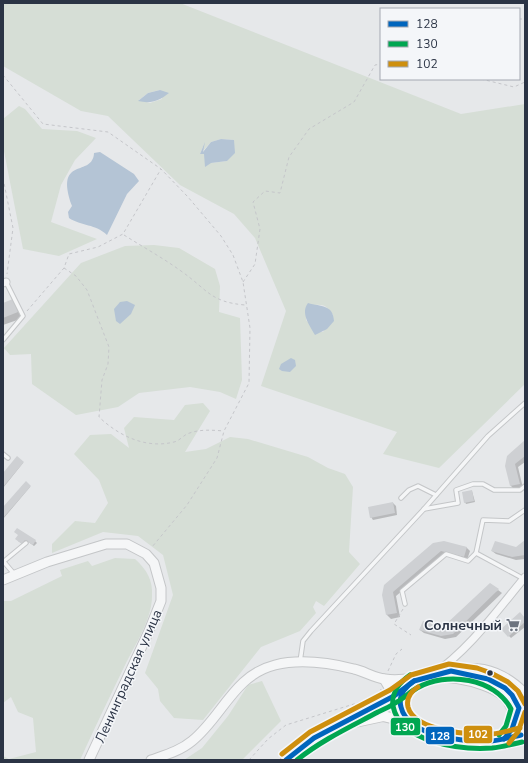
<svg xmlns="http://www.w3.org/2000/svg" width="528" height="763" viewBox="0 0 528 763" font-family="'Nunito Sans',sans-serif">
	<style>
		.green { fill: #d6ded6; fill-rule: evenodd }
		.water { fill: #b4c4d5 }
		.shadow { fill: #0003 }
		.building { fill: #ced0d3 }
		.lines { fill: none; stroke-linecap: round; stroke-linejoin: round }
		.service-casing { stroke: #c4c6c8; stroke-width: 5.5 }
		.minor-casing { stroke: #c4c6c8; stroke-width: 9 }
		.tertiary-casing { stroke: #c4c6c8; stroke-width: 11 }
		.secondary-casing { stroke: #c4c6c8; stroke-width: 12 }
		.path { stroke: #c5c6ca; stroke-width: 1; stroke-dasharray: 3 3; stroke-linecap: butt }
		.service { stroke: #f5f6f7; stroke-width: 3.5 }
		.minor { stroke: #f5f6f7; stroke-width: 7 }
		.tertiary { stroke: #f5f6f7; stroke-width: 9 }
		.secondary { stroke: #f8f8f8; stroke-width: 10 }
		.bus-1-casing { stroke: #f4f6f9; stroke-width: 8 }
		.bus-2-casing { stroke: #f4f6f9; stroke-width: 8 }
		.bus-3-casing { stroke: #f4f6f9; stroke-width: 8 }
		.bus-1 { stroke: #0065bd; stroke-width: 5 }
		.bus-2 { stroke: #00a651; stroke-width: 5 }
		.bus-3 { stroke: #ce8f0e; stroke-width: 5 }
		.bus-dot { fill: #2b3445; stroke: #f4f6f9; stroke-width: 1.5 }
		.labels { text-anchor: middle; stroke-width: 3; stroke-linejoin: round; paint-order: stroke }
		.poi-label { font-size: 14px; font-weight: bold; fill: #2b3445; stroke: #f4f6f9; text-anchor: end }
		.street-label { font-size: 14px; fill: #2b3445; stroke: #f4f6f9 }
		.line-badge { stroke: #f4f6f9; stroke-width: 1.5 }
		.badge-label { font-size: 11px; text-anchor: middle; font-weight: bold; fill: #fff }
	</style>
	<rect width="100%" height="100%" fill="#e6e8ea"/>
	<g class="green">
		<path d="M3,3H180L461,114L525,104V384L439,468L383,454L397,432L261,386L286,311L255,238L234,214L180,185L108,116L81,111L3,66ZM160,90L162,99L150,103L139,100L148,93ZM221,139L234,140L227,161L211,163L204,154H200L204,144L202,152L211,142ZM315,305C324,304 328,307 333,315L323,332H313L312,327L306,320V315Z"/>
		<path d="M19,106L25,109L42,129L77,131L96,138L75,160L61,185L51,222L97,239L59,256L23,249L3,146V119Z"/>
		<path d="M154,245L179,248L215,269L220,286L219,312L240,318L242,380L236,399L220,392L190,387L139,393L118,407L76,415L32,384L31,354L10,355L4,348L81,263L125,246Z"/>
		<path d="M203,403L210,411L185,452L206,449L230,437L248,439L308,457L328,468L345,474L353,487L349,552L360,564L324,606L316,601L313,607L316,613L300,631L261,647L203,720L174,718L160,701L158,689L145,673L173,595L163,555L138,536L103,532L52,553V544L75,521L95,523L108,503L99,480L74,454L90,435L111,434L129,448L124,428L134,417L174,420L185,405Z"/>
		<path d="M115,558L135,559C147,570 153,580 152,596C152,618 137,642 127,661C111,694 95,727 80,760H3V756L9,759L36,752L33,718L18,712L11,697L3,703V601H11L62,576L60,570L88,561L92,566Z"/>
		<path d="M262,681L281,721L242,760H184L202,748L228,716L248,685Z"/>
	</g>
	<g class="water">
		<path d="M160,90L169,93C159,101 151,104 138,101L148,93Z"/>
		<path d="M221,139L234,140L235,153L227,161L211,163L205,167L204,154H200L205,142L203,152L211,142Z"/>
		<path d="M100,152L134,174L139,181L127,194L107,235C96,224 81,226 69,218L68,212L72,206C54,155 93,178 94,153Z"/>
		<path d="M127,301L135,305L131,314L120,324L116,321L114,309L120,302Z"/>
		<path d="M308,303C321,307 333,304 334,321L327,329L315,335C310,326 300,313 308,303Z"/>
		<path d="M291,358L295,360L296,366L290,372L282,371L279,369L281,364Z"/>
	</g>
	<g class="shadow">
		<path d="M13,300L19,306L23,318L3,325V304Z"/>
		<path d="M525,442V462L518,467L523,488L514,489L511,486L508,456Z"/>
		<path d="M17,458L23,463L3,488V475Z"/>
		<path d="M26,482L30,487L3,519V509Z"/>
		<path d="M472,491L475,502L466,504L465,502Z"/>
		<path d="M393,503L396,506L397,515L373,520L371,517Z"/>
		<path d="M19,535L35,541L37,543L34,546L27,541L24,545L18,541Z"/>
		<path d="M525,541V559L516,560L496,554L492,551L516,549Z"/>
		<path d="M433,544L466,547L470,551L467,560L445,554L396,596L400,617L391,619L387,615L383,595Z"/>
		<path d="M498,590L502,593L456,637L445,639L424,633L420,630L445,627Z"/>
		<path d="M525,619V627L511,638L502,629Z"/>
	</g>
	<g class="building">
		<path d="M13,299L18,312L3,318V303Z"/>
		<path d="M525,440V456L515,464L520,484L510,486L505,466L507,456Z"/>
		<path d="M17,456L24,462L3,487V473Z"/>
		<path d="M26,481L31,486L3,518V507Z"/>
		<path d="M472,490L474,501L464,503L462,492Z"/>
		<path d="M393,502L395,513L370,518L368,507Z"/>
		<path d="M17,528L36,540L33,545L25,540L22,544L15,539L18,535L14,532Z"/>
		<path d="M525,540V555L512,557L491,551L495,541L516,547Z"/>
		<path d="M444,541L467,547L464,557L441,551L393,592L397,613L386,615L382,595L384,585L433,543Z"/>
		<path d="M490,583L499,589L453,634L441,636L419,630L423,621L444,626Z"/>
		<path d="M520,612L525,618V622L508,637L501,629Z"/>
	</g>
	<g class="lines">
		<g class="service-casing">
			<g id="service">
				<path d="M3,340L23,316L6,282"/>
				<path d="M3,454L8,458"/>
				<path d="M401,498L409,490L418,486L436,495"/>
				<path d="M424,509L458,503L456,490L473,484H483L494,490H520L525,486"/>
				<path d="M476,553L483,520L509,521L525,510"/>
				<path d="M3,562L26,543"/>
				<path d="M4,562L15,575"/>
				<path d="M405,604L402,591L446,554L468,561L476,553L524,579"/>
				<path d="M300,662L303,641L311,631L424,509L488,436L525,403"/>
				<path d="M454,672C479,675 500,687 525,691"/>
				<path d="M444,673C455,671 467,665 478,666C495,667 514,678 525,690"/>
				<path d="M505,688L512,695L519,708"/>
				<path d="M519,708L525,693"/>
			</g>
		</g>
		<g class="minor-casing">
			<g id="minor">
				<path d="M3,283L6,282"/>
				<path d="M431,676C469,650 496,612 525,577"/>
			</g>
		</g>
		<g class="tertiary-casing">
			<g id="tertiary">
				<path d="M3,580L47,562L106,544H127L146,554L154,563L161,588V601L149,631L89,760"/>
				<path d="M384,679L397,701"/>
				<path d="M151,760C165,755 180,751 192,741C222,717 234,675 275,665C299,659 330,663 354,669C364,671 374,678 385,679C396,681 408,679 418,678"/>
			</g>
		</g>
		<g class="secondary-casing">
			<g id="secondary">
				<path d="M355,722L383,716L408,722"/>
				<path d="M514,722C514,711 511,702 503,695C485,680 430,669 410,683C403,689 399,699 400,708C405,734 467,743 489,741C501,741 513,736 525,735"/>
				<path d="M504,739L525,717"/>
				<path d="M286,760L314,738L394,696L405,687"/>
			</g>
		</g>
		<g class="path">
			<path d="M519,19H525"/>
			<path d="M3,75L43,124L108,132L161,169L188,197L221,236L233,255L243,282L250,328L249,383L224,431L217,458L187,505L152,547"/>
			<path d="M481,79L514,87L525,82"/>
			<path d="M3,178L13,228L7,274"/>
			<path d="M124,235C143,247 163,258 181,271C208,290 210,302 245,305"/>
			<path d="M64,268L76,276L87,290L109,347L108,364L102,380L99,417C119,436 146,449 174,442C179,441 183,436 187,434C199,429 211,430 224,431"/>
			<path d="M243,282L255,264L260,229L253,202L265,191L280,193L289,157L309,129L354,102L375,65L381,64"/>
			<path d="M27,311L64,268L69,254L98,247L123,234L161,169"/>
			<path d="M403,609L394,624L411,635"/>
			<path d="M388,671L396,654L402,649"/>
			<path d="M372,698L380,692L381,689"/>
			<path d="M249,760L268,739L286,725L367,700"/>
		</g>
		<use href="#service" class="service"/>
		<use href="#minor" class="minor"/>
		<use href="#tertiary" class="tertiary"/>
		<use href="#secondary" class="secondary"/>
		<g class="bus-1-casing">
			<g id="bus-1">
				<path d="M414,681C405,687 398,696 401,707C408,737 465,742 491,741C501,740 511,737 521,735"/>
				<path d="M286,760L314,738L394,696L414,681L451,671L488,679L505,688L512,695L519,708L512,729L504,739"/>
			</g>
		</g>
		<g class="bus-2-casing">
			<g id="bus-2">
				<path d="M410,675C400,682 391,693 393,706C400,743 461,750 492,748C503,747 512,744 522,742"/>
				<path d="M297,760C322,740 350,727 378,712C385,709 391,706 397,702C404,698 410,692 417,688C446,671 495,678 511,709L506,726L499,735"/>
			</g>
		</g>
		<g class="bus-3-casing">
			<g id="bus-3">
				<path d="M418,687C410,692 406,698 408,707C414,731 473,736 492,734C502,733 511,730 520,728"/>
				<path d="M509,743L518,732L525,712"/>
				<path d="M282,754L310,732L390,690L411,675L449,664L477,668L491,673L508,682L518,691L525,704"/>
			</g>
		</g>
		<use href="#bus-1" class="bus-1"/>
		<use href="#bus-2" class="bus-2"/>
		<use href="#bus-3" class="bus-3"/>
	</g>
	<defs>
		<g id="supermarket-bare" transform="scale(1.08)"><path d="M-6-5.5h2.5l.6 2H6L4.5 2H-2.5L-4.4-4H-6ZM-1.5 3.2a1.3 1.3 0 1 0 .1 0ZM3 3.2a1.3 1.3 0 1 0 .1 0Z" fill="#6c737f" stroke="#f4f6f9" stroke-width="2.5" paint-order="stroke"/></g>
	</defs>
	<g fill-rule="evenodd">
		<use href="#supermarket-bare" x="513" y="625"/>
	</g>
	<circle class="bus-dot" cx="490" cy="673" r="3.5"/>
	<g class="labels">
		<g class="poi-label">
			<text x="502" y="630">Солнечный</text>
		</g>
		<g class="street-label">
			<text transform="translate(128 676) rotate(-66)" y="5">Ленинградская улица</text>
		</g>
	</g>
	<g class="line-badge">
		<rect x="390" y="717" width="31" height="19" rx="4" fill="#00a651"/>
		<rect x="463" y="725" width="30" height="19" rx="4" fill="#ce8f0e"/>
		<rect x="425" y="726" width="30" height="19" rx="4" fill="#0065bd"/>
	</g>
	<g class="badge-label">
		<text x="405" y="731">130</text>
		<text x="478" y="738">102</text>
		<text x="440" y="740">128</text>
	</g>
	<rect width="528" height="763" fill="none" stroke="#2b3445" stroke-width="8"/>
	<rect x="380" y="8" width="140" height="72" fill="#f4f6f9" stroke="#a4a8b1"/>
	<rect x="388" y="21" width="20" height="6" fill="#0065bd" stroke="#a4a8b1"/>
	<text x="416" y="28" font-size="12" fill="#2b3445">128</text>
	<rect x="388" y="41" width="20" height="6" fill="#00a651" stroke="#a4a8b1"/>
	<text x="416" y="48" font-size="12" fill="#2b3445">130</text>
	<rect x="388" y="61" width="20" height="6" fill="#ce8f0e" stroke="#a4a8b1"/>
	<text x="416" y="68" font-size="12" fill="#2b3445">102</text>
</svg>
